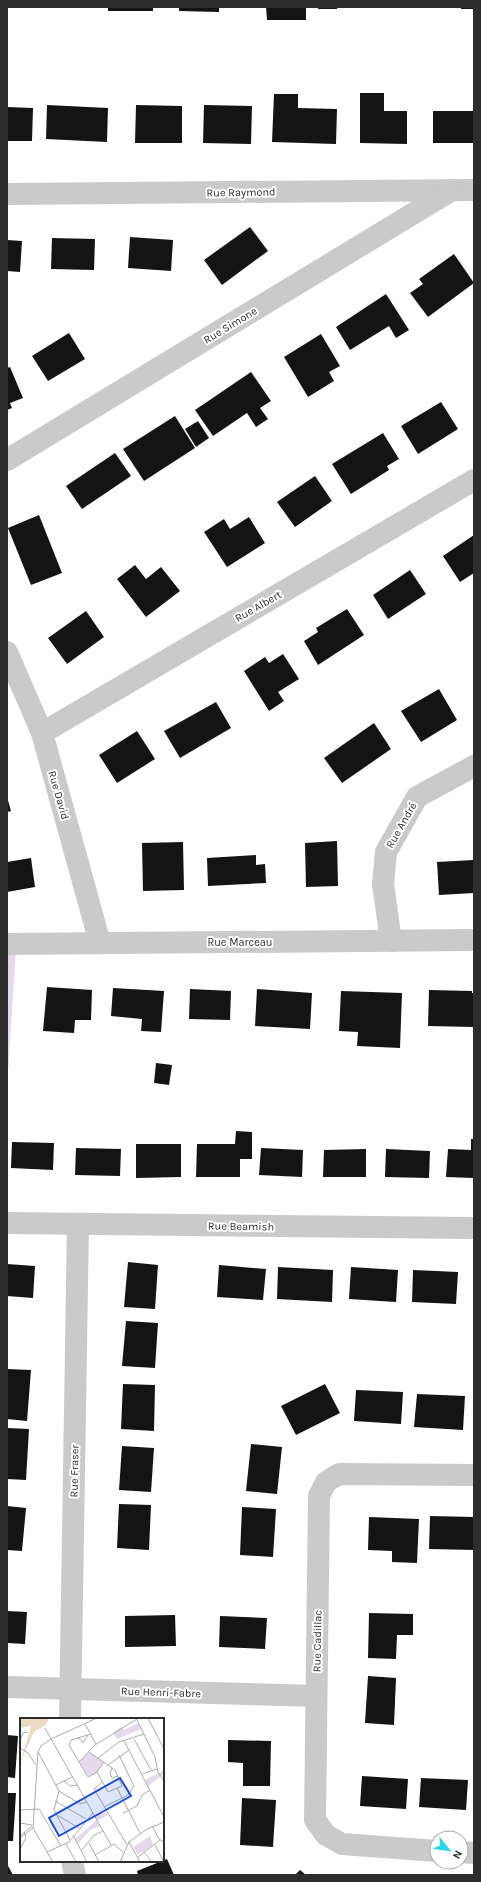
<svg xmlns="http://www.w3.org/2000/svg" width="481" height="1882" viewBox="0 0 481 1882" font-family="Karla,sans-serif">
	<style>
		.green { fill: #e5d9eb }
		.building { fill: #141414 }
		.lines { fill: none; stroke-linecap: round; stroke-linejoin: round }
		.minor { stroke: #cacaca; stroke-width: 22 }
		.labels { text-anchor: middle; stroke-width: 4; stroke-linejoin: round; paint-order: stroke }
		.street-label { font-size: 11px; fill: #2d2d2d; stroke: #fff }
		.inset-road { fill: none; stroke: #ababab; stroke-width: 1 }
		.view { fill: #1d4ed8; fill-opacity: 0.15; stroke: #1d4ed8; stroke-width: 2 }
		.inset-edge { fill: none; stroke: #2d2d2d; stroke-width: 2 }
	</style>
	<rect width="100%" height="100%" fill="#fff"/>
	<path class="green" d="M7,949H16L7,1088Z"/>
	<g class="building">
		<rect x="108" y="7" width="45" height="4"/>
		<path d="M179,7H219V12L179,11Z"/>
		<path d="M266,7H306V20H267Z"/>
		<rect x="318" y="7" width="19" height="2"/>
		<rect x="461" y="7" width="13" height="2"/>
		<path d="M360,93H384V111H407V144L360,143Z"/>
		<path d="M274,94H298V108L337,109L336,144L272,142Z"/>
		<path d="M47,105L108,108L107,142L46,139Z"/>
		<path d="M136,105L182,106V143H135Z"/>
		<path d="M204,105L252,106L251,144L203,143Z"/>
		<path d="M7,107L33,108L32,141H7Z"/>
		<rect x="433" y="111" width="41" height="32"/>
		<path d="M250,227L268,251L222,285L204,260Z"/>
		<path d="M130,237L173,240L171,271L128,268Z"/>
		<path d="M52,238L95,239L94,270L51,269Z"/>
		<path d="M7,240L22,241L20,272L7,271Z"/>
		<path d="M454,254L474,283L428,317L410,293L423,284L419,279Z"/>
		<path d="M386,294L409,330L396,338L389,326L350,350L336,327Z"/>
		<path d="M69,333L85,359L48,381L32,356Z"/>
		<path d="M321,334L340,366L329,372L334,381L308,397L284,357Z"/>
		<path d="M10,367L23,398L10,403L12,408L7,410V368Z"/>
		<path d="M251,372L271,401L260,408L268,419L256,427L247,413L213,436L195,410Z"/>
		<path d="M441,402L458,429L418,454L401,426Z"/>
		<path d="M175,416L195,448L144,481L123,449Z"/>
		<path d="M198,421L209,438L196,447L185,429Z"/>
		<path d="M383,433L399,459L387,466L389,470L351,494L332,464Z"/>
		<path d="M115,453L131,476L82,509L66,486Z"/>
		<path d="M315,476L332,501L295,527L277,502Z"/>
		<path d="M39,515L62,573L31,585L8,528Z"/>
		<path d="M249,517L265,543L227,567L204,532L224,519L230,529Z"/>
		<path d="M474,535V573L460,582L443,556Z"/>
		<path d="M135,565L146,579L161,567L180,591L146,617L117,579Z"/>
		<path d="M410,570L426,594L388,619L373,595Z"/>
		<path d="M347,609L364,635L318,665L304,641L318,632L316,628Z"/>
		<path d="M86,611L104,637L67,664L48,638Z"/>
		<path d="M283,654L299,679L278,692L284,701L269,711L244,671L265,657L269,663Z"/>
		<path d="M439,689L457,720L421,742L401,711Z"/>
		<path d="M216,702L231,728L180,758L164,731Z"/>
		<path d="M374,723L391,749L342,783L324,758Z"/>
		<path d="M137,731L155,759L117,783L99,755Z"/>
		<path d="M7,797L11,811L7,812Z"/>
		<path d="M337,841L338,886L306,887L305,843Z"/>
		<path d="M183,842L184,890L143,891L142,843Z"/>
		<path d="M256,855V865L265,864L266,883L208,886L207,858Z"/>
		<path d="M31,858L35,887L7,892V862Z"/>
		<path d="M474,860V893L439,895L437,862Z"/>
		<path d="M47,987L92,990L91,1020H75L74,1033L43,1031Z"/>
		<path d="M113,988L164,991L161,1032L141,1031L142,1019L111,1016Z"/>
		<path d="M190,989L231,991L230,1020L189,1019Z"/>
		<path d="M257,989L312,993L310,1029L255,1026Z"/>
		<path d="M429,990L472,991V993H474V1027L428,1026Z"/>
		<path d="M341,991L402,993L400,1048L357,1046L358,1032L339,1031Z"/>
		<path d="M156,1063L172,1065L169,1085L154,1083Z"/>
		<path d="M236,1131L252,1132V1159H240V1177H196L197,1144H235Z"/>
		<path d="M471,1139H474V1178L446,1177L448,1149L471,1150Z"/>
		<path d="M12,1142L54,1143L53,1170L11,1168Z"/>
		<path d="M136,1144H181V1177L136,1178Z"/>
		<path d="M76,1148L121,1149L120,1176L75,1175Z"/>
		<path d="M261,1148L303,1150L302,1177L259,1175Z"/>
		<path d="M366,1149V1177H323L324,1150Z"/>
		<path d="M386,1149L430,1151L429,1178L385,1177Z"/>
		<path d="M128,1262L158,1265L155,1309L124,1307Z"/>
		<path d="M7,1264L35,1266L33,1298L7,1296Z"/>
		<path d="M219,1265L266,1269L263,1300L217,1297Z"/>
		<path d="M278,1267L333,1270L332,1302L277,1299Z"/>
		<path d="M351,1267L398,1270L396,1302L349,1299Z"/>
		<path d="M413,1270L458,1272L456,1304L412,1302Z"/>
		<path d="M126,1321L158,1323L155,1368L122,1366Z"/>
		<path d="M7,1369L31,1370L27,1421L7,1419Z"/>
		<path d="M123,1384L155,1385L154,1431L121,1429Z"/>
		<path d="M325,1384L340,1413L296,1435L281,1406Z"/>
		<path d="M356,1390L403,1392L401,1424L354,1421Z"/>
		<path d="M417,1394L465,1396L463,1430L414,1427Z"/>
		<path d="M7,1428L29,1429L26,1480L7,1479Z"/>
		<path d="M251,1444L282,1447L277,1494L246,1491Z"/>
		<path d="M122,1446L154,1448L151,1492L119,1490Z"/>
		<path d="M119,1504L151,1505L149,1550L117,1548Z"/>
		<path d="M7,1506L26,1508L22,1551L7,1550Z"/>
		<path d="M242,1507L276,1509L273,1557L240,1555Z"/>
		<path d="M430,1516L474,1517V1550L429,1549Z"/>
		<path d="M369,1517L419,1519L417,1563L392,1562V1551L368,1550Z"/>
		<path d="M7,1611L27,1612L25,1644L7,1643Z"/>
		<path d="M369,1613L413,1614V1635H397L396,1659L368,1658Z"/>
		<path d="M175,1615L176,1646L125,1647V1616Z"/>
		<path d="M220,1616L267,1618L265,1649L219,1647Z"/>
		<path d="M368,1676L396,1678L394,1725L365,1723Z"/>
		<path d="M7,1735L18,1736L15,1778L7,1777Z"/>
		<path d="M228,1740L271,1741L270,1786H243V1763L228,1762Z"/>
		<path d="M362,1776L408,1779L406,1809L360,1806Z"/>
		<path d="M421,1778L468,1780L466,1810L419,1807Z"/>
		<path d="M7,1793H16L13,1841H7Z"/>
		<path d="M242,1798L276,1800L273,1847L240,1845Z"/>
		<path d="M167,1859L174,1875H138L137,1871Z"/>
		<path d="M7,1864L13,1875H7Z"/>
		<path d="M300,1870L306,1875H295Z"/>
	</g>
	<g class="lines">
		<g class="minor">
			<path d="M7,194L474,190"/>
			<path d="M7,460L452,190"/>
			<path d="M7,652L42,733L100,943"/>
			<path d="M42,733L474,480"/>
			<path d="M391,941L383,884L386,852L417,797L474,766"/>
			<path d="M7,944L474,940"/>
			<path d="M7,1223L474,1228"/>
			<path d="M7,1687L316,1696"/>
			<path d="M70,1719L78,1224"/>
			<path d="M437,1851L342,1844L326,1835L315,1820L319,1496L326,1482L339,1474L474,1475"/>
			<path d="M461,1852L474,1853"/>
			<path d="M72,1861L75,1875"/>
		</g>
	</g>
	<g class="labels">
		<g class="street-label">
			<text transform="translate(241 192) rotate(-1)" y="4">Rue Raymond</text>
			<text transform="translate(230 325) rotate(-31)" y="4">Rue Simone</text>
			<text transform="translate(258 606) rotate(-30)" y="4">Rue Albert</text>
			<text transform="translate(59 795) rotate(74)" y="4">Rue David</text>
			<text transform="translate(401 825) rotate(-60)" y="4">Rue André</text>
			<text x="240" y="946">Rue Marceau</text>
			<text transform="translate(241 1226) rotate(1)" y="4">Rue Beamish</text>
			<text transform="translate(74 1471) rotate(-89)" y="4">Rue Fraser</text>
			<text transform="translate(317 1641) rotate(-89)" y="4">Rue Cadillac</text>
			<text transform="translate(161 1692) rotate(2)" y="4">Rue Henri-Fabre</text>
		</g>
	</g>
	<g transform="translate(20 1718)">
		<rect width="144" height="144" fill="#fff"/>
		<path d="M118,5L121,11L97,21L93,15L101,9L104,12ZM69,34L84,44L77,54L69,59L59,44ZM144,52V56L128,68L125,62ZM87,94L88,97L77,103L80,108L70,112L58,126L55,121L77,102L75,98ZM130,118L133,127L118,137L113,129Z" fill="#e5d9eb"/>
		<path d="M0,0H29L26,7L14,14L0,45L11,8L0,10Z" fill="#ecdbc4"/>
		<path class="inset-road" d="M116,0L135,39L138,54L144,63M128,0L144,31M65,6L76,26M25,10L91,127M71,16L51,22L49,27L68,59L77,54L84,44M58,19L63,25L68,17M114,21L131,52M0,22L3,15L8,14M104,23L144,99M0,30L8,35L16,47M18,34L39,73L60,86L66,84M69,34L95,52L102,68L88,74L77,54M78,40L99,24L124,16M59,44L75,27L117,1M88,47L109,32M92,50L90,55L92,60L98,58M122,56L137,51M44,63L50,68L57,67M82,64L74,71L107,127M36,67L52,59M97,70L120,115M39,73L34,92L50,122M35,83L66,101M84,89L108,77L114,68L99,37M0,92L19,91L41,128M103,95L117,88L122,77L130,72M37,97L59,110M0,105L12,107M132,108L139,121L144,124M53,117L67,144M0,118L12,108M0,120L13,110M109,124L120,144M69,125L79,144M46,126L56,144M135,127L144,144M0,131L6,120L4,114M62,132L73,118L83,113M27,134L49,124L73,95M124,134L132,144M75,137L94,126L103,134M118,139L140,122M33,144L13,110L18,34L21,28L31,21L77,0M100,144L109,124L127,111L144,104"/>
		<path class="view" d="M100,60L111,78L39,118L29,100Z"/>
		<rect width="144" height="144" class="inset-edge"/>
	</g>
	<rect width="481" height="1882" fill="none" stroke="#2d2d2d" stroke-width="16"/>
	<g transform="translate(449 1850) rotate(119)"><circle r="19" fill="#ffffff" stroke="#ababab"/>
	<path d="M0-3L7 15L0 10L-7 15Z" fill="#27d7eb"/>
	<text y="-6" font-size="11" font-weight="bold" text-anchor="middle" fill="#2d2d2d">N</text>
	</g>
</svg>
